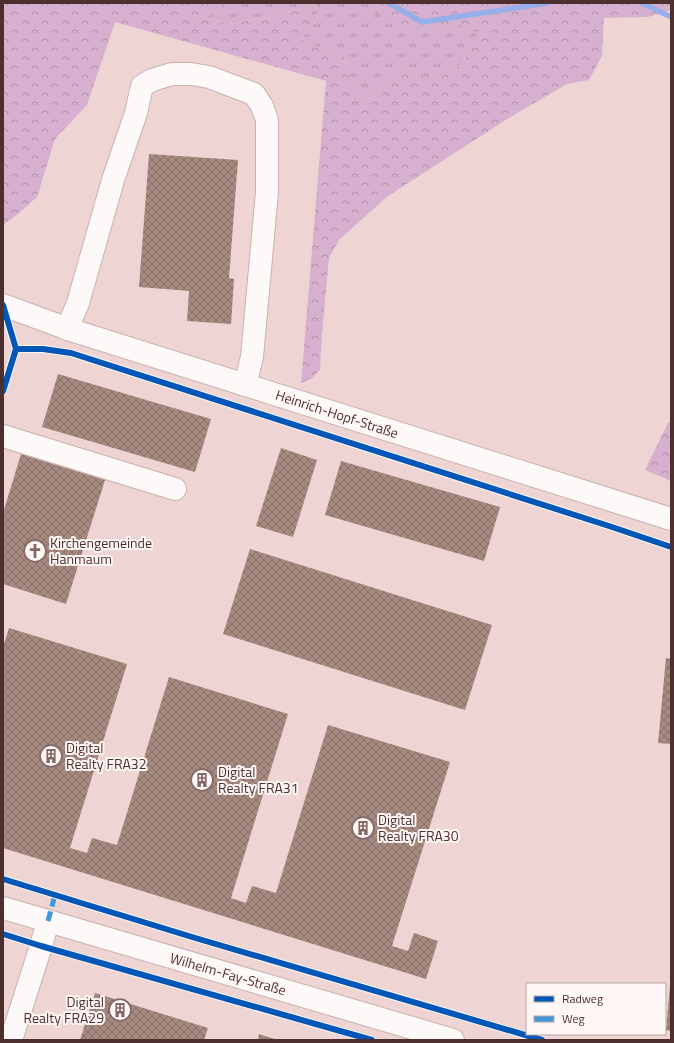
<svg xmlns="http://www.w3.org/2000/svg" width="674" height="1043" viewBox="0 0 674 1043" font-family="'Titillium Web',sans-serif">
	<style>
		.grass { fill: url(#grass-tufts) }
		.forest { fill: url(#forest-crowns) }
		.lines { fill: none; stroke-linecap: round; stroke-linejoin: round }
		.stream { stroke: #96aee9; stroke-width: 5.5 }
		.building { fill: url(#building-cross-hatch) }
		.minor-casing { stroke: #cab1b0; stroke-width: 24 }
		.minor { stroke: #fcf9f8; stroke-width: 22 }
		.quiet { stroke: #4197d7; stroke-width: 5; stroke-dasharray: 10 5; stroke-linecap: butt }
		.cycleway-casing { stroke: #fff7f6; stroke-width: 8 }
		.cycleway { stroke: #0057b8; stroke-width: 6 }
		.labels { text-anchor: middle; stroke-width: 4; stroke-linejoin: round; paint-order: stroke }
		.street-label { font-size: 14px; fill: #4d2f2e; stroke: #fff7f6 }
		.poi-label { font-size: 14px; fill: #4d2f2e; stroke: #fff7f6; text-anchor: start }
	</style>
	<defs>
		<pattern id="grass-tufts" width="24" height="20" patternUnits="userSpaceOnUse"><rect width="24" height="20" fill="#d6b0ce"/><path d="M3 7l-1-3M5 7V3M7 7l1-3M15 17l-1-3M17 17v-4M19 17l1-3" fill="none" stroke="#b090a8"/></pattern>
		<pattern id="forest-crowns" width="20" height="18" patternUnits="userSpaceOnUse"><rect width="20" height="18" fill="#d6b0ce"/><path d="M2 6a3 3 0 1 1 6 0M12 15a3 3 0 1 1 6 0" fill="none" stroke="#b090a8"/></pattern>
		<pattern id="building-cross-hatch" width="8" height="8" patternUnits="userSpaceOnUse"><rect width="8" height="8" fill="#a68a80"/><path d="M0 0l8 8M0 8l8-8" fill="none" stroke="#897169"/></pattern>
	</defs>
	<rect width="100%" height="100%" fill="#eed5d3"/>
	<path class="grass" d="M227,3H366L375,12L423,30L460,25L479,33L462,64L443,76L419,77L405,67L383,88L365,100L354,93L344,56L323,50L301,39L318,18L316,4L277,15L230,24L205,18Z"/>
	<g class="forest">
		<path d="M3,3H227L205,18L230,24L277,15L316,4L318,18L301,39L323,50L344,56L354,93L365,100L383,88L405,67L419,77L443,76L462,64L479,33L460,25L423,30L404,27L375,12L366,3H671V10L648,17L604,18L602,56L589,80L567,84L512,116L388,196L339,240L329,258L322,333L320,370L311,379L301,383L326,81L115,22L87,105L55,139L37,197L19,213L3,225Z"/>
		<path d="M671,421V481L645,470L668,423Z"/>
	</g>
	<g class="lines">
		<g class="stream">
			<path d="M389,3L422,22L548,3"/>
			<path d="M642,3L671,17"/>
		</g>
	</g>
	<g class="building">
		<path d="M149,154L238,160L229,278L234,279L231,324L187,321L189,291L139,287Z"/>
		<path d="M58,374L211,419L195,472L42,427Z"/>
		<path d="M281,448L317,460L293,537L256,526Z"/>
		<path d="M21,454L105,480L66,604L3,584V513Z"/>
		<path d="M341,461L500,507L484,561L325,515Z"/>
		<path d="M250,549L492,625L465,710L223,634Z"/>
		<path d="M9,628L127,664L70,848L87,853L92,838L117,845L169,677L288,714L231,898L246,903L252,886L276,893L328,725L450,762L392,946L408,951L414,933L438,941L426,979L3,848V647Z"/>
		<path d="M666,658L671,659V744L658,743Z"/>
		<path d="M670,986H671V1031L666,1030Z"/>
		<path d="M95,993L208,1028L204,1040H80Z"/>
		<path d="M259,1034L278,1040H258Z"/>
	</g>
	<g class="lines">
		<g class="minor-casing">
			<g id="minor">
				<path d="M3,305L71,330L671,519"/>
				<path d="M67,329L78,303L113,180L136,113L142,86L152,80L172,74H191L209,77L254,94L262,106L267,120V192L252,357L245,385"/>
				<path d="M3,436L175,489"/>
				<path d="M3,908L48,921L453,1040"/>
				<path d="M11,1040L41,946L48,921"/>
			</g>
		</g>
		<use href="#minor" class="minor"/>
		<path class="quiet" d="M48,921L55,895"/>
		<g class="cycleway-casing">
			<g id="cycleway">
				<path d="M16,349H43L71,353L612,527L671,547"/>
				<path d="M3,391L16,349L3,305"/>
				<path d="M3,879L192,937L542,1040"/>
				<path d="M3,934L41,946L372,1040"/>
			</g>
		</g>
		<use href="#cycleway" class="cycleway"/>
	</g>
	<defs>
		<g id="church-ring" transform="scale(1.15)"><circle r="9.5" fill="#fff7f6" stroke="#856968" stroke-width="1.5"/><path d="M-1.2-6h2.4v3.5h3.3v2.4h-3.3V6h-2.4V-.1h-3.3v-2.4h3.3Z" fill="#856968"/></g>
		<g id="building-ring" transform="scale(1.15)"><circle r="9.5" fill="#fff7f6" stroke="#856968" stroke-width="1.5"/><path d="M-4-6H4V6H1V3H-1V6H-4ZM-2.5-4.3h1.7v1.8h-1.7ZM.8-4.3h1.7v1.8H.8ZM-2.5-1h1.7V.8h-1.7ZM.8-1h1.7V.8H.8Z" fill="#856968"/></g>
	</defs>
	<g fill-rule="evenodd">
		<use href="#church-ring" x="35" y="551"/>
		<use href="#building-ring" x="51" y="756"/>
		<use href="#building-ring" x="202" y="780"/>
		<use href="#building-ring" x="363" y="828"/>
		<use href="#building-ring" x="120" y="1010"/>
	</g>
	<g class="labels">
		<g class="street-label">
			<text transform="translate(337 414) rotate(18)" y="5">Heinrich-Hopf-Straße</text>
			<text transform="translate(228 974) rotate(16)" y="5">Wilhelm-Fay-Straße</text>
		</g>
		<g class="poi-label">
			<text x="50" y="548">Kirchengemeinde<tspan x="50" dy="16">Hanmaum</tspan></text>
			<text x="66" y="753">Digital<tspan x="66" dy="16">Realty FRA32</tspan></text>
			<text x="218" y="777">Digital<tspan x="218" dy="16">Realty FRA31</tspan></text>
			<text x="378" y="825">Digital<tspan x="378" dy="16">Realty FRA30</tspan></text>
			<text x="104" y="1007" text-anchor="end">Digital<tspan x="104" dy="16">Realty FRA29</tspan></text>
		</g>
	</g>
	<rect width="674" height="1043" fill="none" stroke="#4d2f2e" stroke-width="8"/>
	<rect x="526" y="983" width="140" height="52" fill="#fff7f6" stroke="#b8a7a6"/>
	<rect x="534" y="996" width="20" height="6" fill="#0057b8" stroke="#b8a7a6"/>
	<text x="562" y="1003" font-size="12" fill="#4d2f2e">Radweg</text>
	<rect x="534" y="1016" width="20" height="6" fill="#4197d7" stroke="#b8a7a6"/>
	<text x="562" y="1023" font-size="12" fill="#4d2f2e">Weg</text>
</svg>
